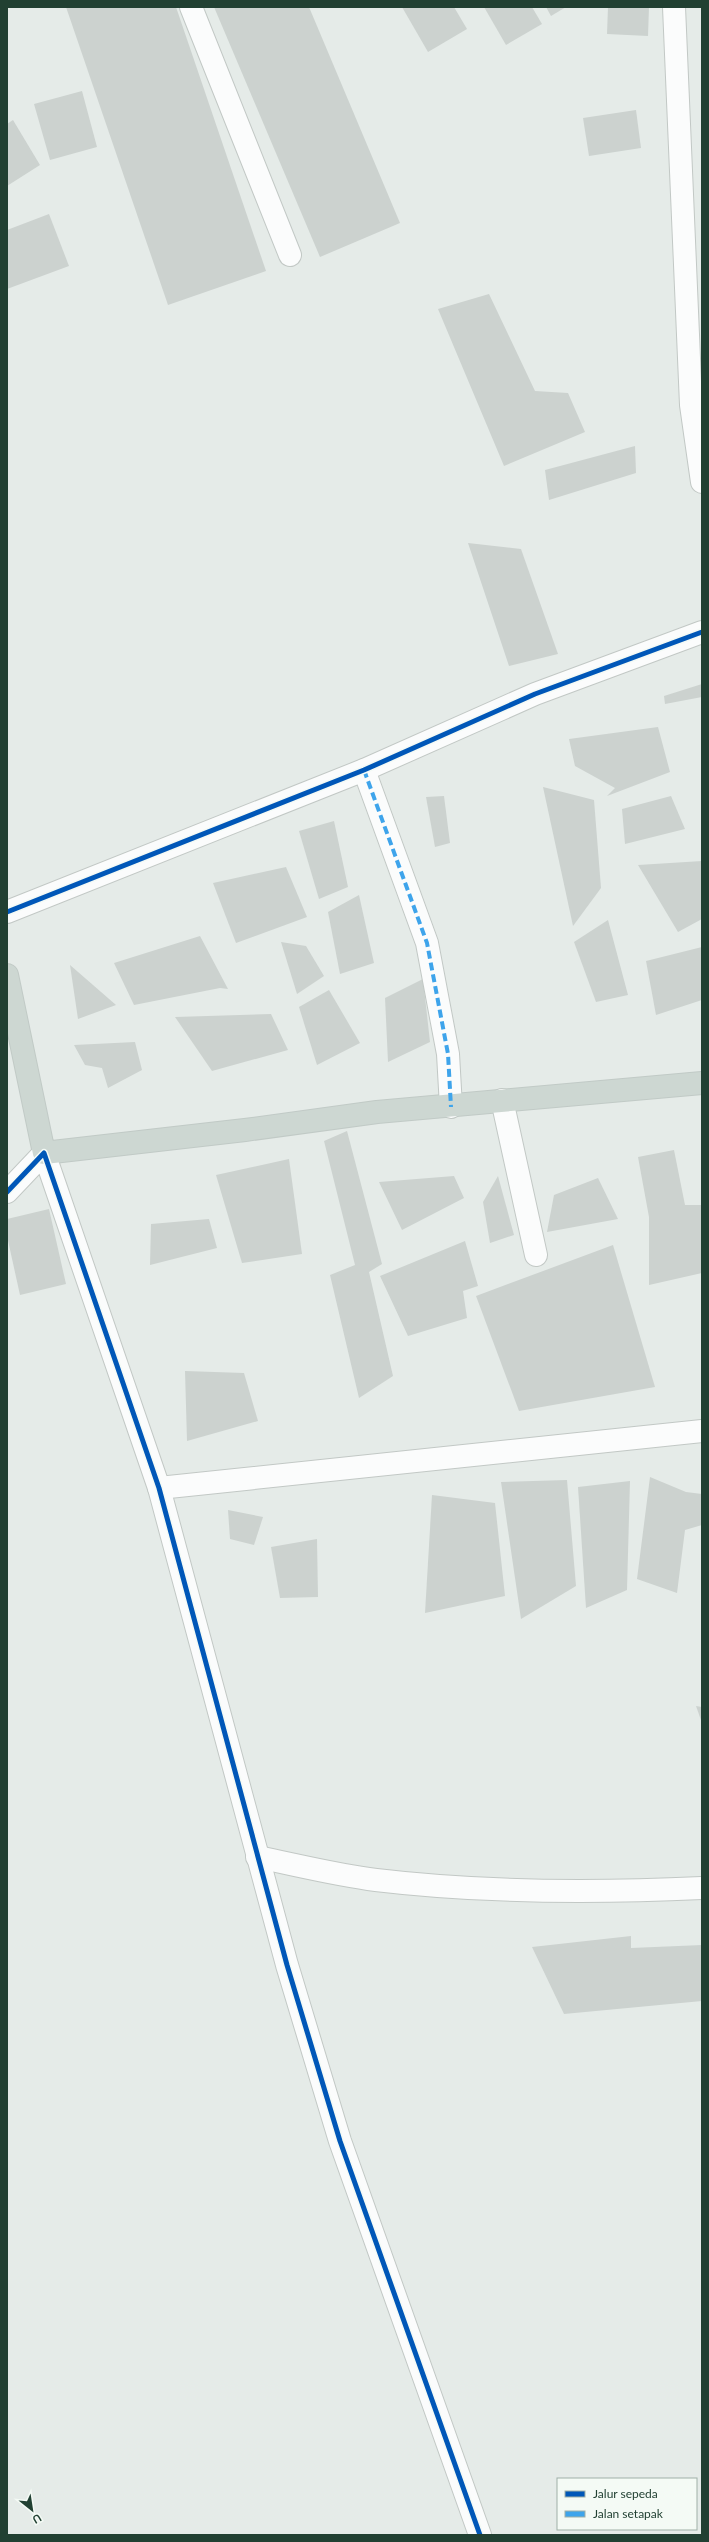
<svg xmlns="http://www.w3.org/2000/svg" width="709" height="2542" viewBox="0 0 709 2542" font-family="Lato,sans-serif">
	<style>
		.building { fill: #ccd2cf }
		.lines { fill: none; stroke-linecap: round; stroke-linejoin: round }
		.minor-casing { stroke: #c2c8c5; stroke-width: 24 }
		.major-casing { stroke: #c1cac6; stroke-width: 24 }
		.minor { stroke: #fbfcfc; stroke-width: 22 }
		.major { stroke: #cdd7d2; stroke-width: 22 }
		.quiet { stroke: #3ea4eb; stroke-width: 4; stroke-dasharray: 8 4; stroke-linecap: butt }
		.cycleway-casing { stroke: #f4faf5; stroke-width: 8 }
		.cycleway { stroke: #0057b8; stroke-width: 5 }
	</style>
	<rect width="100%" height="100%" fill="#e5ebe8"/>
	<g class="building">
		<path d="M66,7H176L266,271L168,305Z"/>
		<path d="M214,7H309L400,223L320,257Z"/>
		<path d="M402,7H454L467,29L428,52Z"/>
		<path d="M484,7H532L542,24L506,45Z"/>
		<path d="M546,7H566L551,16Z"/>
		<path d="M608,7H649L648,36L607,34Z"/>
		<path d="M82,91L97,147L50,160L34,104Z"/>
		<path d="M636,110L641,148L589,156L583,118Z"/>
		<path d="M13,120L40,165L7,186V124Z"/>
		<path d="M49,214L69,266L7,289V230Z"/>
		<path d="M489,294L535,391L568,393L585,432L504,466L438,309Z"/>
		<path d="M635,446L636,473L549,500L545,470Z"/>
		<path d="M468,543L521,549L558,654L509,666Z"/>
		<path d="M702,684V697L665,704L664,696Z"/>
		<path d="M658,727L670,772L607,796L615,788L575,766L569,739Z"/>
		<path d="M543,787L594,800L601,888L573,926Z"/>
		<path d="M444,796L450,843L435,847L426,797Z"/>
		<path d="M671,796L685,829L625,844L622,809Z"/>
		<path d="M334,821L348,887L319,899L299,831Z"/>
		<path d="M702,861V919L678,932L638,865Z"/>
		<path d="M286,867L307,917L236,943L213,883Z"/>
		<path d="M359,895L374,963L340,974L328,912Z"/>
		<path d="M608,920L628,995L596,1002L574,942Z"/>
		<path d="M200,936L228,989L220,988L134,1005L114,963Z"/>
		<path d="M281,942L306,946L324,976L297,994Z"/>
		<path d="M702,947V1000L656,1015L646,961Z"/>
		<path d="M70,965L116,1005L78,1019Z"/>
		<path d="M423,979L430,1042L388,1062L385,998Z"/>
		<path d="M329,990L360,1043L317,1065L299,1007Z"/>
		<path d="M271,1014L288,1050L212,1071L175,1017Z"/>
		<path d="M135,1042L142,1070L108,1088L102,1068L85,1065L74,1045Z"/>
		<path d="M347,1131L382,1264L369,1272L393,1376L359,1398L330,1275L355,1265L324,1141Z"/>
		<path d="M674,1150L685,1205H702V1273L649,1285V1217L638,1157Z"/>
		<path d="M289,1159L302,1254L242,1263L216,1175Z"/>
		<path d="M454,1176L464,1198L402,1230L379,1182Z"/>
		<path d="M498,1176L514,1235L490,1243L483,1202Z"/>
		<path d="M598,1178L618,1219L547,1232L554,1195Z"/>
		<path d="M49,1209L66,1284L20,1295L7,1236V1219Z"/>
		<path d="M209,1219L217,1248L150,1265L151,1224Z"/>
		<path d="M465,1241L478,1286L463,1291L467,1318L408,1336L380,1276Z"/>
		<path d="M613,1245L655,1387L519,1411L476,1296Z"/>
		<path d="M185,1371L244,1373L258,1421L187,1441Z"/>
		<path d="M650,1477L686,1492L702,1494V1525L685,1530L677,1593L637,1579Z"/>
		<path d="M567,1480L576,1586L521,1619L501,1482Z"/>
		<path d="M630,1481L627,1590L586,1608L578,1487Z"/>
		<path d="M432,1495L495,1503L505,1596L425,1613Z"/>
		<path d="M228,1510L263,1517L254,1545L230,1539Z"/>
		<path d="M317,1539L318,1597L280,1598L271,1547Z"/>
		<path d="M696,1706L702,1707V1723Z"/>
		<path d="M631,1936V1948L702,1945V2001L564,2014L532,1947Z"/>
	</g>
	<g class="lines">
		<g class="minor-casing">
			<g id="minor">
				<path d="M191,7L290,255"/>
				<path d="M674,7L691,405L702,482"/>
				<path d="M364,770L427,943L448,1054L451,1107"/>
				<path d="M7,912L364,770L535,694L702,632"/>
				<path d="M502,1100L536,1255"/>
				<path d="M7,1192L44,1153L159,1488L287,1965L340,2141L480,2535"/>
				<path d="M159,1488L702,1431"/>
				<path d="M257,1857C297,1865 336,1875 376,1880C484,1893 594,1893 702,1888"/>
			</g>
		</g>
		<g class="major-casing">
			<path id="major" d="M7,975L44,1153L245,1130L377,1112L702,1083"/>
		</g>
		<use href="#minor" class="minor"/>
		<use href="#major" class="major"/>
		<path class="quiet" d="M364,770L427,943L448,1054L451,1107"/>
		<g class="cycleway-casing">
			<g id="cycleway">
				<path d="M7,912L364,770L535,694L702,632"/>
				<path d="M7,1192L44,1153L159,1488L287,1965L340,2141L480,2535"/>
			</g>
		</g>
		<use href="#cycleway" class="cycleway"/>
	</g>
	<rect width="709" height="2542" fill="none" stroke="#214032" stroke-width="16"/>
	<rect x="557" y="2478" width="140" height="52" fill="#f4faf5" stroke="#a0b0a7"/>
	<rect x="565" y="2491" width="20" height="6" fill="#0057b8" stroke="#a0b0a7"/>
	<text x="593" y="2498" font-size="12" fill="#214032">Jalur sepeda</text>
	<rect x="565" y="2511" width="20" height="6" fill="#3ea4eb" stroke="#a0b0a7"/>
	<text x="593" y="2518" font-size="12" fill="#214032">Jalan setapak</text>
	<g transform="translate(32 2510) rotate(150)" stroke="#f4faf5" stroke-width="3" paint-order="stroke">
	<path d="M0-3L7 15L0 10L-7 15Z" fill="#214032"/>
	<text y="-6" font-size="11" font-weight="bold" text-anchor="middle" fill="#214032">U</text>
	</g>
</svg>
